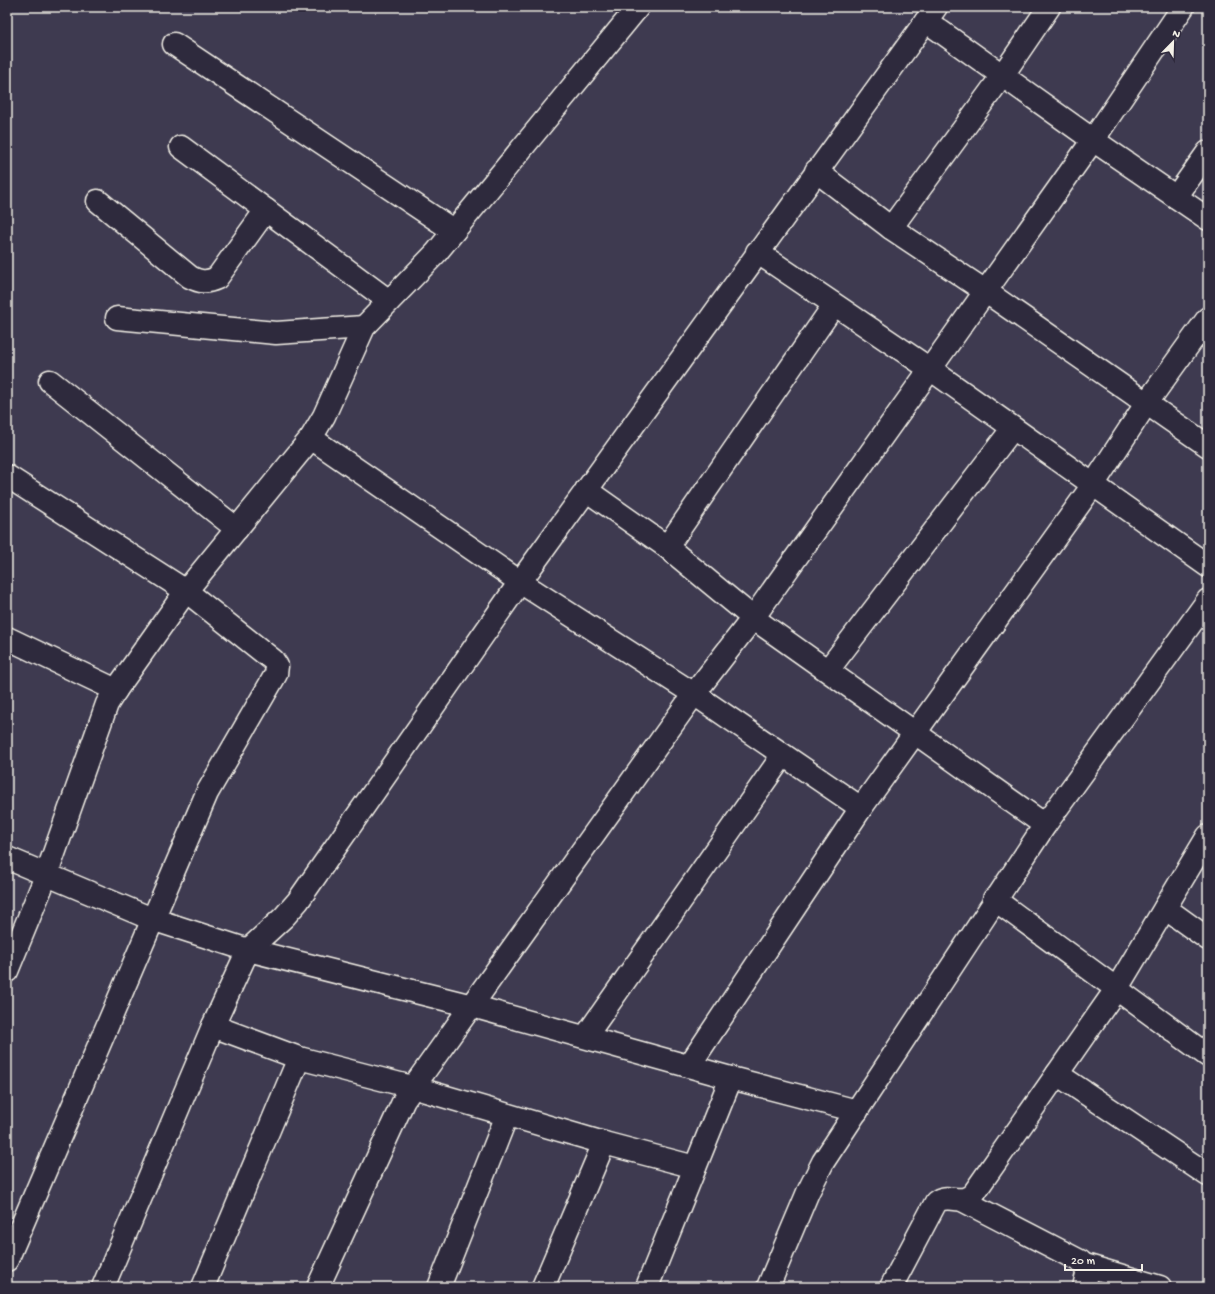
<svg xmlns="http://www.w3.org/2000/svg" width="1215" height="1294" viewBox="0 0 1215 1294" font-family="'Gochi Hand',sans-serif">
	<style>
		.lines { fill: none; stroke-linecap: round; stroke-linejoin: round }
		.minor-casing { stroke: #f4f1e8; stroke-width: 25 }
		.minor { stroke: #2f2a3d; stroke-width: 22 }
	</style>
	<rect width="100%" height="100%" fill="#3e3a50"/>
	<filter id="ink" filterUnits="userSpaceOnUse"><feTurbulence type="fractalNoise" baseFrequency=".025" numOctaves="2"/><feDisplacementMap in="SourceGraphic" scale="8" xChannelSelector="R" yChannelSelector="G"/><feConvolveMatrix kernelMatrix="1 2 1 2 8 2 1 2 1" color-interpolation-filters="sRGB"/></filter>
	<g filter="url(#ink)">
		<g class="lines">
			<g class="minor-casing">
				<g id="minor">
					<path d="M926,21L1093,140L1208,219"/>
					<path d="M174,44L454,231"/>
					<path d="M181,147L389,301"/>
					<path d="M816,171L891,228L985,291L1208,446"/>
					<path d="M1176,197L1208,152"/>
					<path d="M98,201L190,277C200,282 206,283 217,278L266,210"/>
					<path d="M891,228L1002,76L1049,7"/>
					<path d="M757,252L930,369L1208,566"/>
					<path d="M117,318L276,333L364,327"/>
					<path d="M50,381L237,529"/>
					<path d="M311,438L520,582L694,694L861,808"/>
					<path d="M7,476L186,591L273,660L277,666L276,674L207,793L7,1260"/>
					<path d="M586,490L667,547L753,618L1045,825"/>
					<path d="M667,547L834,305"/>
					<path d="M7,638L116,690"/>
					<path d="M828,670L1013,428"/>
					<path d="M7,858L152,919L248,950L472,1006L731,1078L857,1111"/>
					<path d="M994,899L1208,1056"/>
					<path d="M1165,908L1208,939"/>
					<path d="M7,971L46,876L107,704L116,690L186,591L311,438L324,416L364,327L436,253L638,7"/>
					<path d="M213,1026L299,1058L412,1087L604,1143L695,1167"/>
					<path d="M586,1036L783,755"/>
					<path d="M689,1066L861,808L1093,485L1146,404L1208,318"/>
					<path d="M1057,1074L1208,1175"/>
					<path d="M962,1200L1080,1261L1088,1270L1084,1287"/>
					<path d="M1085,1265L1160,1287"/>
					<path d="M103,1287L213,1026L248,950L284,917L298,901L520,582L936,7"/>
					<path d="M203,1287L299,1058"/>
					<path d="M318,1287L404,1100L694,694L753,618L953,337L1093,140L1183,7"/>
					<path d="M439,1287L507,1115"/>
					<path d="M543,1287L604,1143"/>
					<path d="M647,1287L731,1078"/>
					<path d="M768,1287L808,1192L823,1162L1045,825L1208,600"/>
					<path d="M891,1287L936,1202C948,1192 961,1207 974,1193L1117,988L1208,836"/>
				</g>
			</g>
			<use href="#minor" class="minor"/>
		</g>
	</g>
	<rect width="1215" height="1294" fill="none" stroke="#2f2a3d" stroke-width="24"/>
	<rect x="12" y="12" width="1191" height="1270" fill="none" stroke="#f4f1e8" stroke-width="1.5" filter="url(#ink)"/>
	<g transform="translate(1173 42) rotate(23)" stroke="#2f2a3d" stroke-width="3" paint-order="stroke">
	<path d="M0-3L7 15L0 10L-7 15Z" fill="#f4f1e8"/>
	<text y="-6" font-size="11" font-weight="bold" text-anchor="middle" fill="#f4f1e8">N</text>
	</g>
	<path d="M1065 1264v6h77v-6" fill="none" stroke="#f4f1e8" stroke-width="2"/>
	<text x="1071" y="1264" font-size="12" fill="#f4f1e8" stroke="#2f2a3d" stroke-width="3" paint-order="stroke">20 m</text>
</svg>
